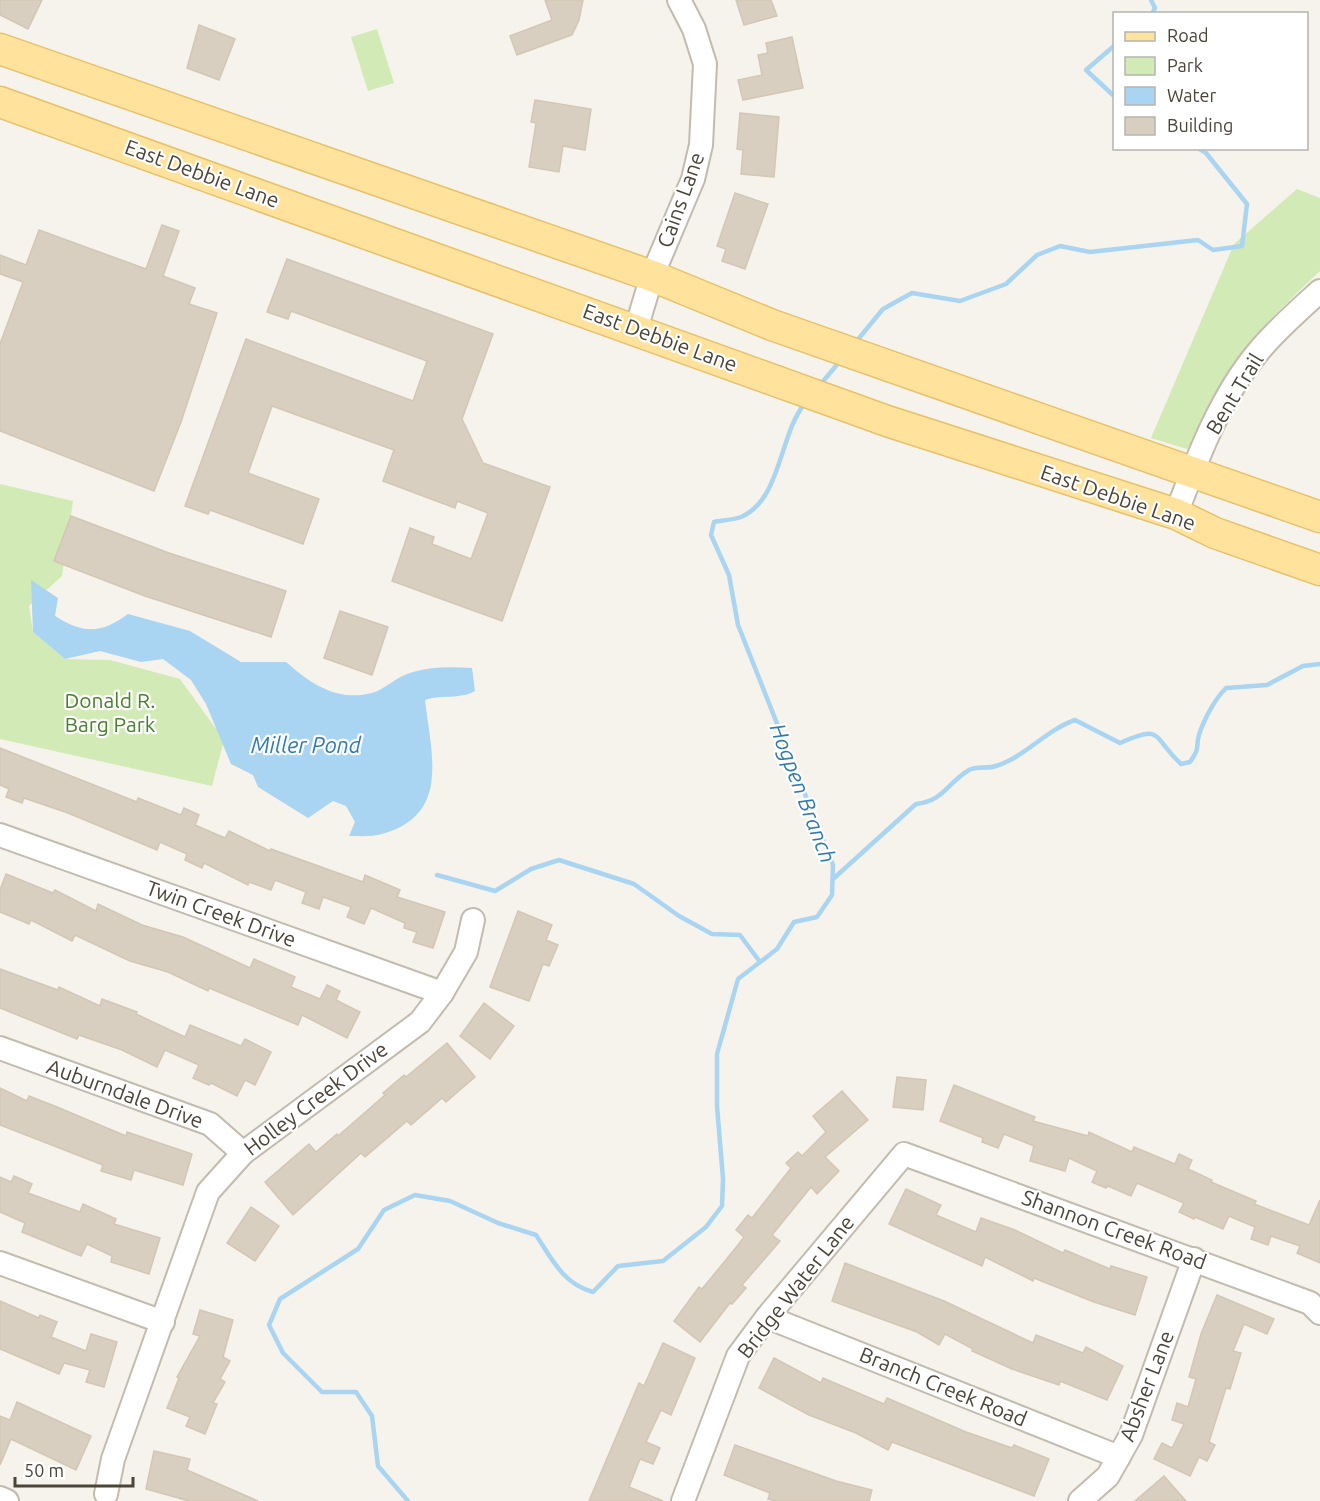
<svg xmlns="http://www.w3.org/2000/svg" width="1320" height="1501" viewBox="0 0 1320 1501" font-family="Ubuntu,sans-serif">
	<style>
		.green { fill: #d2eab5 }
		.water { fill: #a9d4f2 }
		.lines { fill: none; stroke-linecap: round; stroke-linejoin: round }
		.stream { stroke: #a9d4f2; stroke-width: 4.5 }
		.building { fill: #d8cfc1; stroke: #d3c7b4; stroke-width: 1.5 }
		.minor-casing { stroke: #c2bbae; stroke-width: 26 }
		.major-casing { stroke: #e6c16a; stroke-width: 33 }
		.minor { stroke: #fff; stroke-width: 22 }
		.major { stroke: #ffe39c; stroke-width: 30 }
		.labels { text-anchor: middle; stroke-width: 4.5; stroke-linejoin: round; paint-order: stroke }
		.street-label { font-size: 21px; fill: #4b4439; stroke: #fff }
		.park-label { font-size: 21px; fill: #4a7f2a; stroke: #fff }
		.water-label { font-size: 22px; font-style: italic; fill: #2e7ab2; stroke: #fff }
	</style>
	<rect width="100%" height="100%" fill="#f6f3ec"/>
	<g class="green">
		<path d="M377,29L394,83L368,91L351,37Z"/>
		<path d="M1297,189L1320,198V271C1286,303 1252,335 1226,375C1214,393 1199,437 1187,449L1151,438L1234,244Z"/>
		<path d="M0,484L73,501L62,576L29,606L33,632L65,659L110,660L180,679L224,740L212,786L0,739Z"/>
	</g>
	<path class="water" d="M31,580L58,598L55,616C83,634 101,634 128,614L190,631L241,662H286C311,684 337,702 372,693C384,690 397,676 413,672C433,666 452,667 472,668L475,691C459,700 442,694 425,700C431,754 451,815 382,834C372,837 359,836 349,836L355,822L346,806L333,801L308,818L258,787L253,775L231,764L206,704L191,680L163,659L141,662L100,651L65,659L33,632Z"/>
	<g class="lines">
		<g class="stream">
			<path d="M1151,0L1155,8L1152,14"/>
			<path d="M1114,46L1086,70L1114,96"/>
			<path d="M855,343L883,309L912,293L960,301L1006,284L1037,255L1060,246L1090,252L1198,240L1213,250L1242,246L1247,204L1206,153L1198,148"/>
			<path d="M820,385L840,361"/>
			<path d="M437,875L495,891L531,869L559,860L634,884L679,916L712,934L740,935L760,962"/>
			<path d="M833,879L916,804C944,801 947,783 969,770C976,766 987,769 996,766C1025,757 1046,730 1075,720L1120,743C1164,724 1151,736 1181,764L1190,762C1201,746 1195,749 1199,735C1204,719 1215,699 1226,688L1267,685L1303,666L1320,664"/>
			<path d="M408,1501L378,1466L372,1416L356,1392H322L283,1353L269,1325L280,1299L358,1249L384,1210L415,1195L450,1201L498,1223L536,1235C552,1259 563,1284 593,1292L618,1266L663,1261L706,1227L722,1206L723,1179L717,1106V1054L738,979L777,949L794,922L817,917L832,895L833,865L738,625L729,575L711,535L714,522C723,520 733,520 741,517C781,500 779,435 805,403"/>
		</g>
	</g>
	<g class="building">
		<path d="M0,0H42L28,29L0,15Z"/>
		<path d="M545,0H583L579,20L572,35L517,55L510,36L552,20Z"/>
		<path d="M736,0H771L777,16L744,25Z"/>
		<path d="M199,25L235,39L219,80L187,68Z"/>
		<path d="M792,37L803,88L743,100L738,80L762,75L758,55L768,53L766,43Z"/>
		<path d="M535,100L591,109L585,150L563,146L559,172L529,167L536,123L531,122Z"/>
		<path d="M740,113L779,117L774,177L741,174L743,150L737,149Z"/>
		<path d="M735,193L768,204L745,269L722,261L726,249L717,246Z"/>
		<path d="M162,225L179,231L163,276L195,288L189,304L217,313L181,422L154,491L0,431V344L23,282L0,274V255L26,265L39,230L146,269Z"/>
		<path d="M287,259L493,334L462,419L483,463L550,487L502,621L392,581L410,528L434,537L432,544L471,559L488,513L457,501L455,508L383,481L394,450L272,406L248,473L319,499L303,544L210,510L208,514L185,506L246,339L413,401L427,361L291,311L288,319L267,312Z"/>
		<path d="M71,516L169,553L286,591L271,637L145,596L54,561Z"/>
		<path d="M340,611L388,627L372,675L324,658Z"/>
		<path d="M0,748L137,802L138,798L181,815L184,808L199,815L195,825L225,838L229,831L270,851L271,849L363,882L365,875L400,890L397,897L445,912L433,948L413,942L417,932L404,928L405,923L371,908L364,924L347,917L351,907L323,897L319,909L302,903L306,892L275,880L271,890L249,882L248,885L204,863L202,868L185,860L187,854L160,842L157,850L68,813L24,798L22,803L6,797L9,789L0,785Z"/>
		<path d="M6,874L53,893L55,890L96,911L98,904L142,925L183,937L250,968L254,959L295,977L291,987L320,999L327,985L340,991L336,1000L360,1012L347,1038L302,1015L298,1025L209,988L208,991L168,972L130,961L75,935L72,941L31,920L29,924L0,912V890Z"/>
		<path d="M518,911L552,925L546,940L558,945L549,966L543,964L529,1001L490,987Z"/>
		<path d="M0,969L58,990L59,987L100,1006L102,999L137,1012L136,1014L185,1037L190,1025L241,1046L245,1039L271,1052L255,1085L245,1080L237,1096L211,1083L209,1085L193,1078L199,1065L165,1050L157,1067L122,1050L79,1035L77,1039L0,1008Z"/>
		<path d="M484,1003L514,1026L490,1059L460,1036Z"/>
		<path d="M447,1043L475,1077L446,1102L442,1098L411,1125L407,1121L365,1157L361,1153L293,1215L265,1182L309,1144L316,1152L337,1134L338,1136L385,1095L383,1093L404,1075L406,1077Z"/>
		<path d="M897,1077L926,1080L923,1110L893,1107Z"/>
		<path d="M954,1085L1035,1117L1033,1121L1088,1136L1089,1132L1132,1152L1134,1147L1175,1164L1179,1154L1192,1160L1188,1169L1212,1180L1211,1182L1256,1201L1254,1204L1309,1225L1320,1200V1263L1297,1253L1300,1246L1271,1236L1268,1245L1251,1239L1255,1227L1229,1216L1223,1229L1195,1217L1194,1219L1179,1212L1184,1203L1137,1183L1131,1196L1108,1186L1106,1188L1092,1182L1097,1171L1069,1158L1065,1171L1030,1161L1034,1146L1004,1134L998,1148L982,1142L983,1138L940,1121Z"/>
		<path d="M0,1088L27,1101L29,1096L57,1107L126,1136L127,1132L192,1154L183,1185L134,1170L131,1180L101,1171L103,1165L0,1125Z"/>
		<path d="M842,1091L868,1120L825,1157L839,1171L817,1194L811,1187L772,1235L780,1241L742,1285L746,1288L732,1304L730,1303L700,1342L674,1321L699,1287L702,1289L738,1245L744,1237L736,1230L748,1215L752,1218L791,1168L786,1163L798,1152L802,1156L826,1132L813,1116Z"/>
		<path d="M14,1176L32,1184L28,1193L80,1212L83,1204L116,1219L114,1224L160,1238L149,1274L111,1262L112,1256L87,1244L81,1256L22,1232L25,1223L0,1212V1177L11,1182Z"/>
		<path d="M906,1189L941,1205L936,1215L976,1232L981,1218L1015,1230L1063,1253L1065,1250L1110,1269L1111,1266L1147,1277L1135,1315L1094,1302L1034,1278L1033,1281L985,1257L982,1266L889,1224Z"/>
		<path d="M251,1207L279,1226L255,1261L227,1243Z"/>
		<path d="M845,1263L944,1301L1033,1343L1036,1335L1083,1353L1086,1347L1123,1366L1107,1400L1060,1381L1059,1385L1012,1369L972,1351L973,1349L945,1334L939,1345L917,1332L832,1301Z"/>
		<path d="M1217,1295L1274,1319L1267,1334L1244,1324L1233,1351L1241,1353L1230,1389L1226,1388L1209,1442L1215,1445L1207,1461L1199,1457L1190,1476L1154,1459L1162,1443L1172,1448L1184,1424L1172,1420L1177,1403L1188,1407L1196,1379L1189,1377L1201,1334Z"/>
		<path d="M0,1301L39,1318L40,1315L57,1322L51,1337L86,1351L91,1334L117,1342L104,1387L86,1382L90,1370L64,1363L59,1374L0,1349Z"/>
		<path d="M200,1310L233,1320L223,1357L230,1361L220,1379L225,1382L213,1403L217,1404L205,1434L186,1426L190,1417L167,1408L179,1378L177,1377L200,1336L193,1334Z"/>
		<path d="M663,1343L695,1358L671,1415L661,1410L646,1442L660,1448L653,1464L640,1459L629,1487L663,1501H589L639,1383L644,1386Z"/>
		<path d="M774,1358L821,1383L823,1378L884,1404L887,1398L966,1432L1012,1448L1014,1445L1049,1459L1034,1496L892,1442L888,1450L856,1433L809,1415L759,1388Z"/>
		<path d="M17,1402L91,1436L76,1470L11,1439L0,1465V1416L10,1420Z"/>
		<path d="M735,1445L836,1481L872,1490L869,1501H775L768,1499L770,1493L724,1475Z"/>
		<path d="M154,1451L190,1459L187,1470L258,1501H189L146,1489Z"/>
		<path d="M1164,1476L1186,1501H1135Z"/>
	</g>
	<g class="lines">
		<g class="minor-casing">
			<g id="minor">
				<path d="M636,329L652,276L693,179L701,145L705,64L694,29L679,0"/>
				<path d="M1176,514C1197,459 1220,397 1258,352C1276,330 1299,310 1320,291"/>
				<path d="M0,835L442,993"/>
				<path d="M0,1048L210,1124L243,1153"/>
				<path d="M0,1263L163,1322"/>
				<path d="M767,1317L1119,1457"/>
				<path d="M106,1494L113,1459L208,1192L243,1153L420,1022L442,993L466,952L473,920"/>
				<path d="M0,1498L7,1501"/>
				<path d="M683,1501L738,1356L767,1317L904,1154L1310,1303L1320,1313"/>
				<path d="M1080,1501L1108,1476L1131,1435L1194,1259"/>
			</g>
		</g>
		<g class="major-casing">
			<g id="major">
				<path d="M0,49L652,276L772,325L1320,517"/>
				<path d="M0,102L887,421L1176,514L1215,533L1320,570"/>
			</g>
		</g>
		<use href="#minor" class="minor"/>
		<use href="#major" class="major"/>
	</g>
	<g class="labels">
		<g class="street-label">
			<text transform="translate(202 174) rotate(20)" y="7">East Debbie Lane</text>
			<text transform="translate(681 200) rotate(-70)" y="7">Cains Lane</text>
			<text transform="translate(660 338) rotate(20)" y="7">East Debbie Lane</text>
			<text transform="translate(1235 394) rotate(-59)" y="7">Bent Trail</text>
			<text transform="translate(1118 498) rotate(19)" y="7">East Debbie Lane</text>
			<text transform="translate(221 914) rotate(20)" y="7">Twin Creek Drive</text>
			<text transform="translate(125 1094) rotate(20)" y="7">Auburndale Drive</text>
			<text transform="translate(316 1099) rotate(-37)" y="7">Holley Creek Drive</text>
			<text transform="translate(1114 1230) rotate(20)" y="7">Shannon Creek Road</text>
			<text transform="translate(796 1287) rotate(-52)" y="7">Bridge Water Lane</text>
			<text transform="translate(1147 1386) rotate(-69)" y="7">Absher Lane</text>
			<text transform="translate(943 1387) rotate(22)" y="7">Branch Creek Road</text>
		</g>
		<g class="park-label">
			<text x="110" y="708">Donald R.<tspan x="110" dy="24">Barg Park</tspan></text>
		</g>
		<g class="water-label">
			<text x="306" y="753">Miller Pond</text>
			<text transform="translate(803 793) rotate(69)" y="8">Hogpen Branch</text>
		</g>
	</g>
	<rect x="1113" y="12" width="195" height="138" fill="#ffffff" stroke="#b7b4b0" stroke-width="1.5"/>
	<rect x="1125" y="32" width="30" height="9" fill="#ffe39c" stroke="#b7b4b0" stroke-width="1.5"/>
	<text x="1167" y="42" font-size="18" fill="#4b4439">Road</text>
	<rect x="1125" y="57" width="30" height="18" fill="#d2eab5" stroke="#b7b4b0" stroke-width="1.5"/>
	<text x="1167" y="72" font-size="18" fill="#4b4439">Park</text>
	<rect x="1125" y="87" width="30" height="18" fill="#a9d4f2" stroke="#b7b4b0" stroke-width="1.5"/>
	<text x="1167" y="102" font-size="18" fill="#4b4439">Water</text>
	<rect x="1125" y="117" width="30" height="18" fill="#d8cfc1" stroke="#b7b4b0" stroke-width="1.5"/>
	<text x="1167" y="132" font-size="18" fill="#4b4439">Building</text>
	<path d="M15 1477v9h118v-9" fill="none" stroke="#4b4439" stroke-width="3"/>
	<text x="24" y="1477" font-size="18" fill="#4b4439" stroke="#ffffff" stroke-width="4.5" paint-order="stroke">50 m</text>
</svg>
